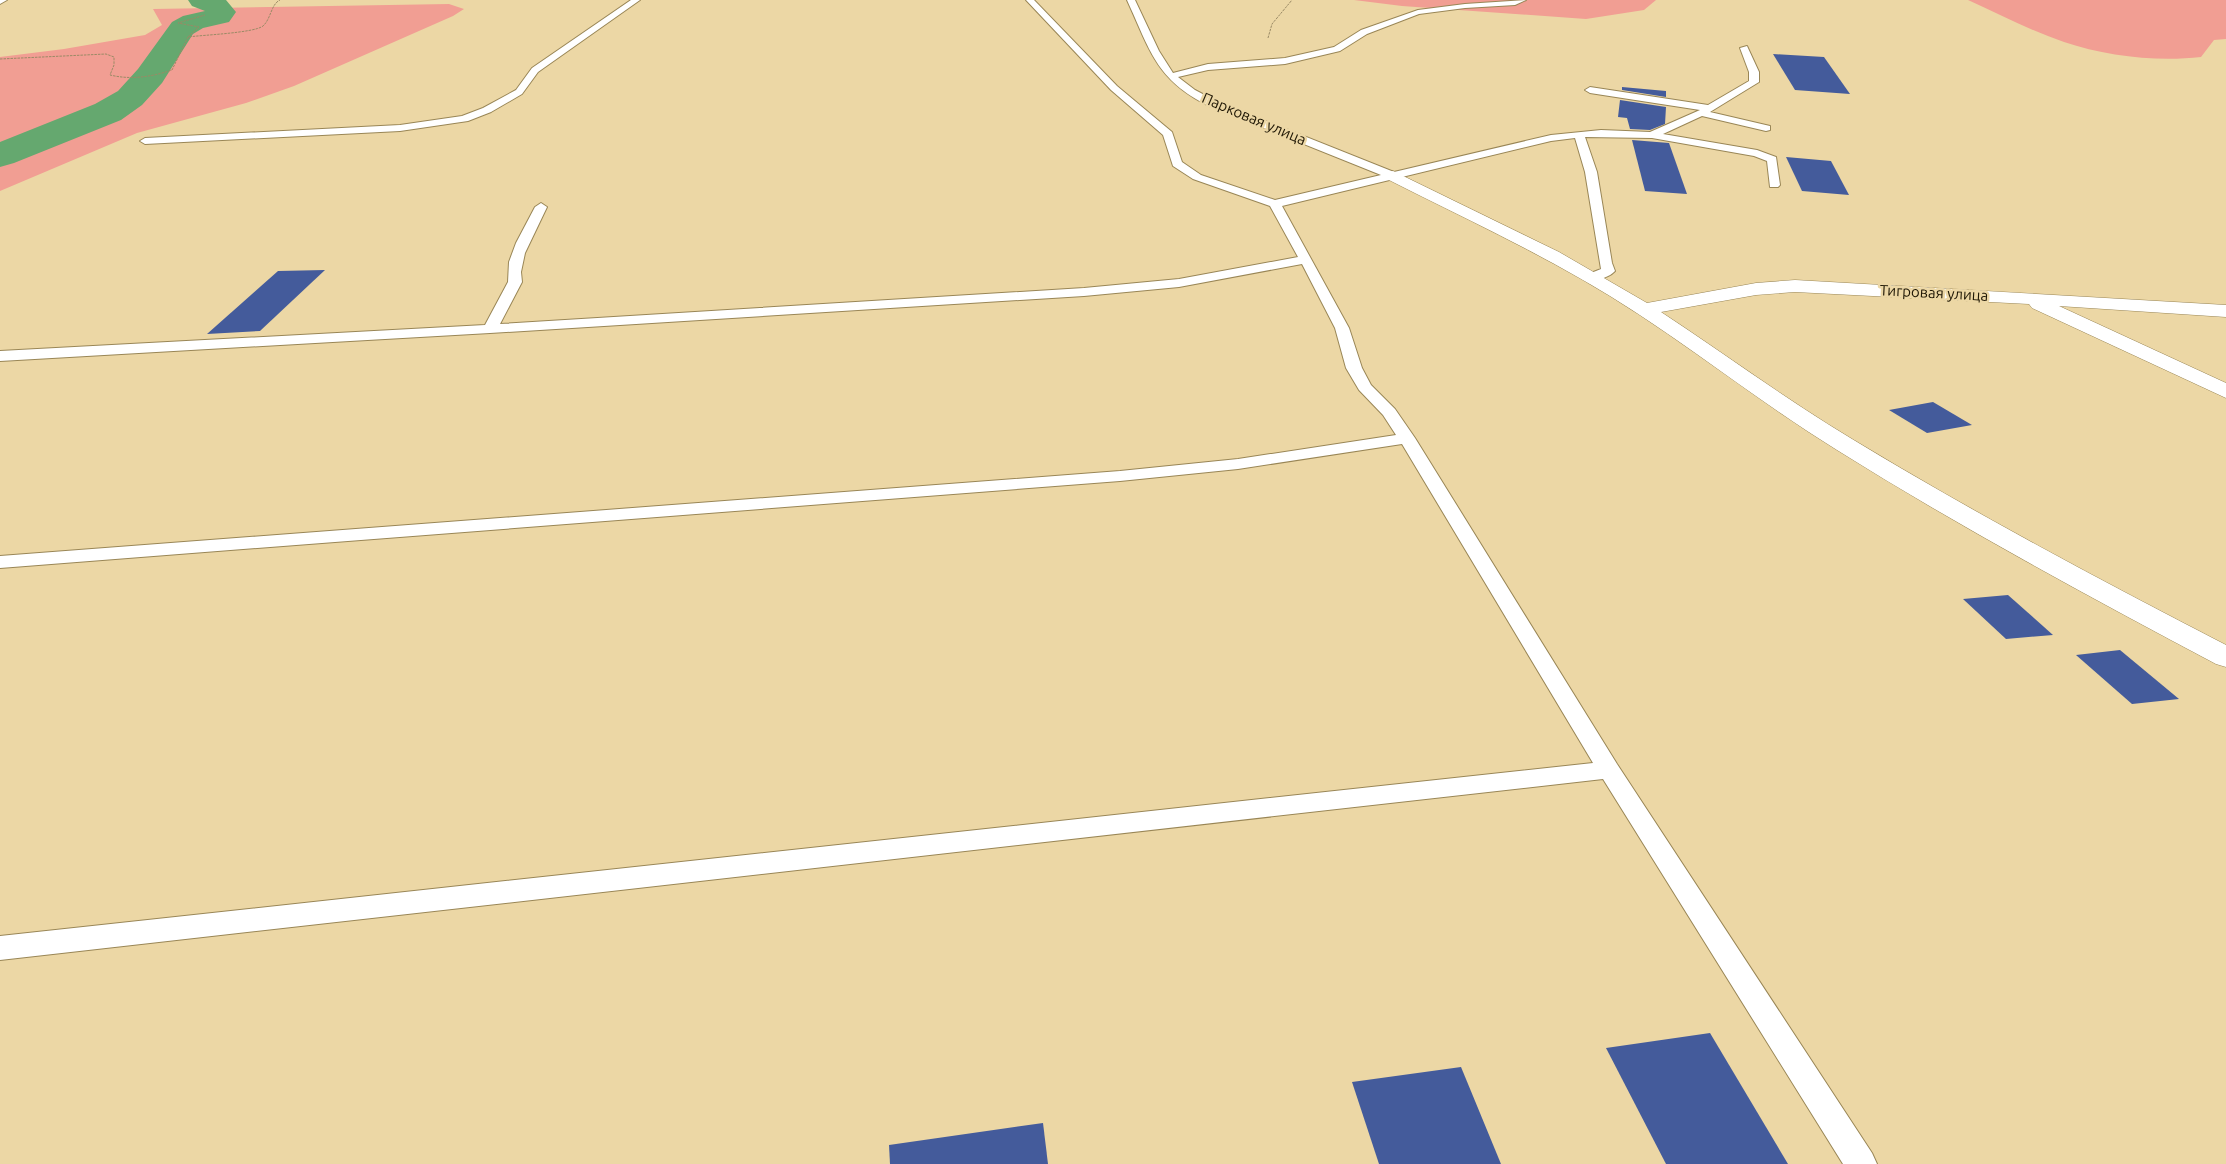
<svg xmlns="http://www.w3.org/2000/svg" width="2226" height="1164" viewBox="0 0 2226 1164" font-family="Ubuntu,sans-serif">
	<style>
		.green { fill: #f19e93 }
		.lines { fill: none; stroke-linecap: round; stroke-linejoin: round }
		.river { fill: #65a86f; fill-rule: evenodd }
		.building { fill: #445b9b }
		.lane-casing { stroke: #998656; stroke-width: 2 }
		.street-casing { stroke: #998656; stroke-width: 1 }
		.path { stroke: #9a8a65; stroke-width: 1; stroke-dasharray: 2.5 1; stroke-linecap: butt }
		.lane { fill: #fff; fill-rule: evenodd }
		.street { fill: #fff; fill-rule: evenodd }
		.labels { text-anchor: middle; stroke-width: 5; stroke-linejoin: round; paint-order: stroke }
		.far-street-label { font-size: 15px; fill: #1e1604; stroke: #ecd7a5 }
	</style>
	<rect width="100%" height="100%" fill="#ecd7a5"/>
	<g class="green">
		<path d="M1354,0H1656L1644,10L1586,19L1402,6Z"/>
		<path d="M1968,0H2226V39L2214,40L2201,57C2156,62 2106,56 2064,42C2031,31 1999,14 1968,0Z"/>
		<path d="M449,4L464,9L453,16L294,86L246,103L137,133L0,191V57L64,49L145,35L162,25L153,9Z"/>
	</g>
	<g class="lines">
		<path class="river" d="M188,0H226L236,12L229,22L203,28L193,34L162,83L142,105L121,120L14,163L0,167V142L95,104L118,91L138,69L172,22L183,16L205,11L192,6Z"/>
	</g>
	<g class="building">
		<path d="M1773,54L1824,57L1850,94L1795,90Z"/>
		<path d="M1622,87L1666,91V97L1622,90Z"/>
		<path d="M1620,100L1666,107L1665,124L1650,130L1630,129L1627,118L1618,117Z"/>
		<path d="M1632,140L1669,143L1687,194L1645,191Z"/>
		<path d="M1786,157L1831,161L1849,195L1802,191Z"/>
		<path d="M325,270L260,331L207,334L278,271Z"/>
		<path d="M1933,402L1972,425L1927,433L1889,410Z"/>
		<path d="M2008,595L2053,635L2006,639L1963,599Z"/>
		<path d="M2120,650L2179,699L2132,704L2076,655Z"/>
		<path d="M1710,1033L1788,1164H1666L1606,1048Z"/>
		<path d="M1461,1067L1501,1164H1379L1352,1082Z"/>
		<path d="M1043,1123L1048,1164H890L889,1145Z"/>
	</g>
	<g class="lines">
		<g class="lane-casing">
			<g id="lane">
				<path d="M0,0H7L0,4Z"/>
				<path d="M631,0H640L538,72L522,94L491,112L468,121L400,131L145,144L140,141L145,138L400,125L462,116L483,108L516,90L532,68Z"/>
				<path d="M1026,0H1034L1117,86L1172,132L1182,162L1201,175L1275,200L1381,175L1209,106C1156,80 1150,50 1127,0H1135L1159,51L1173,73L1208,64L1285,58L1334,47L1361,30L1418,10L1465,4L1526,0L1515,5L1465,8L1419,14L1367,34L1340,51L1285,64L1208,70L1178,77L1195,90L1216,101L1394,172L1551,135L1601,130L1650,132L1700,110L1590,93L1585,90L1590,87L1708,105L1749,81V72L1740,48L1747,46L1759,72V82L1710,112L1770,126V130L1766,131L1702,116L1663,134L1757,150L1776,157L1780,185L1778,187H1770L1767,161L1754,156L1652,138L1585,137L1597,172L1612,263L1615,271C1610,277 1598,280 1591,282L1584,278L1586,275L1601,269L1585,172L1575,138L1551,141L1282,206L1349,328L1362,368L1371,385L1395,409L1415,438L1617,764L1872,1153L1877,1164H1843L1603,779L0,960V936L1593,763L1402,444L1238,469L1120,481L0,568V556L1120,471L1238,459L1396,435L1383,415L1359,390L1346,368L1335,328L1302,264L1179,287L1084,296L490,333L0,361V351L485,325L508,282L509,262L516,243L535,207L541,203L547,207L525,253L521,272L522,282L500,324L1084,288L1179,279L1298,257L1270,206L1193,179L1173,166L1163,135L1111,90Z"/>
			</g>
		</g>
		<g class="street-casing">
			<path id="street" d="M1393,171L1559,252L1647,303L1756,283L1795,280L2226,305V317L2059,306L2226,383V398L2032,308L2029,304L1795,292L1756,295L1661,312C1725,354 1787,400 1852,439C1974,513 2100,580 2226,645V667L2216,664C2088,596 1960,527 1837,450C1759,402 1688,344 1610,296C1538,252 1462,217 1387,179L1385,176L1387,173Z"/>
		</g>
		<g class="path">
			<path d="M188,37L199,27L178,23L205,15"/>
			<path d="M1268,38L1272,24L1292,0"/>
			<path d="M0,59L106,54L114,57V65L110,75C131,80 151,77 172,70L188,37C202,35 254,33 263,26C271,19 271,4 280,0"/>
		</g>
		<use href="#lane" class="lane"/>
		<use href="#street" class="street"/>
	</g>
	<g class="labels">
		<g class="far-street-label">
			<text transform="translate(1254 119) rotate(23)" y="5">Парковая улица</text>
			<text transform="translate(1934 293) rotate(3)" y="5">Тигровая улица</text>
		</g>
	</g>
</svg>
